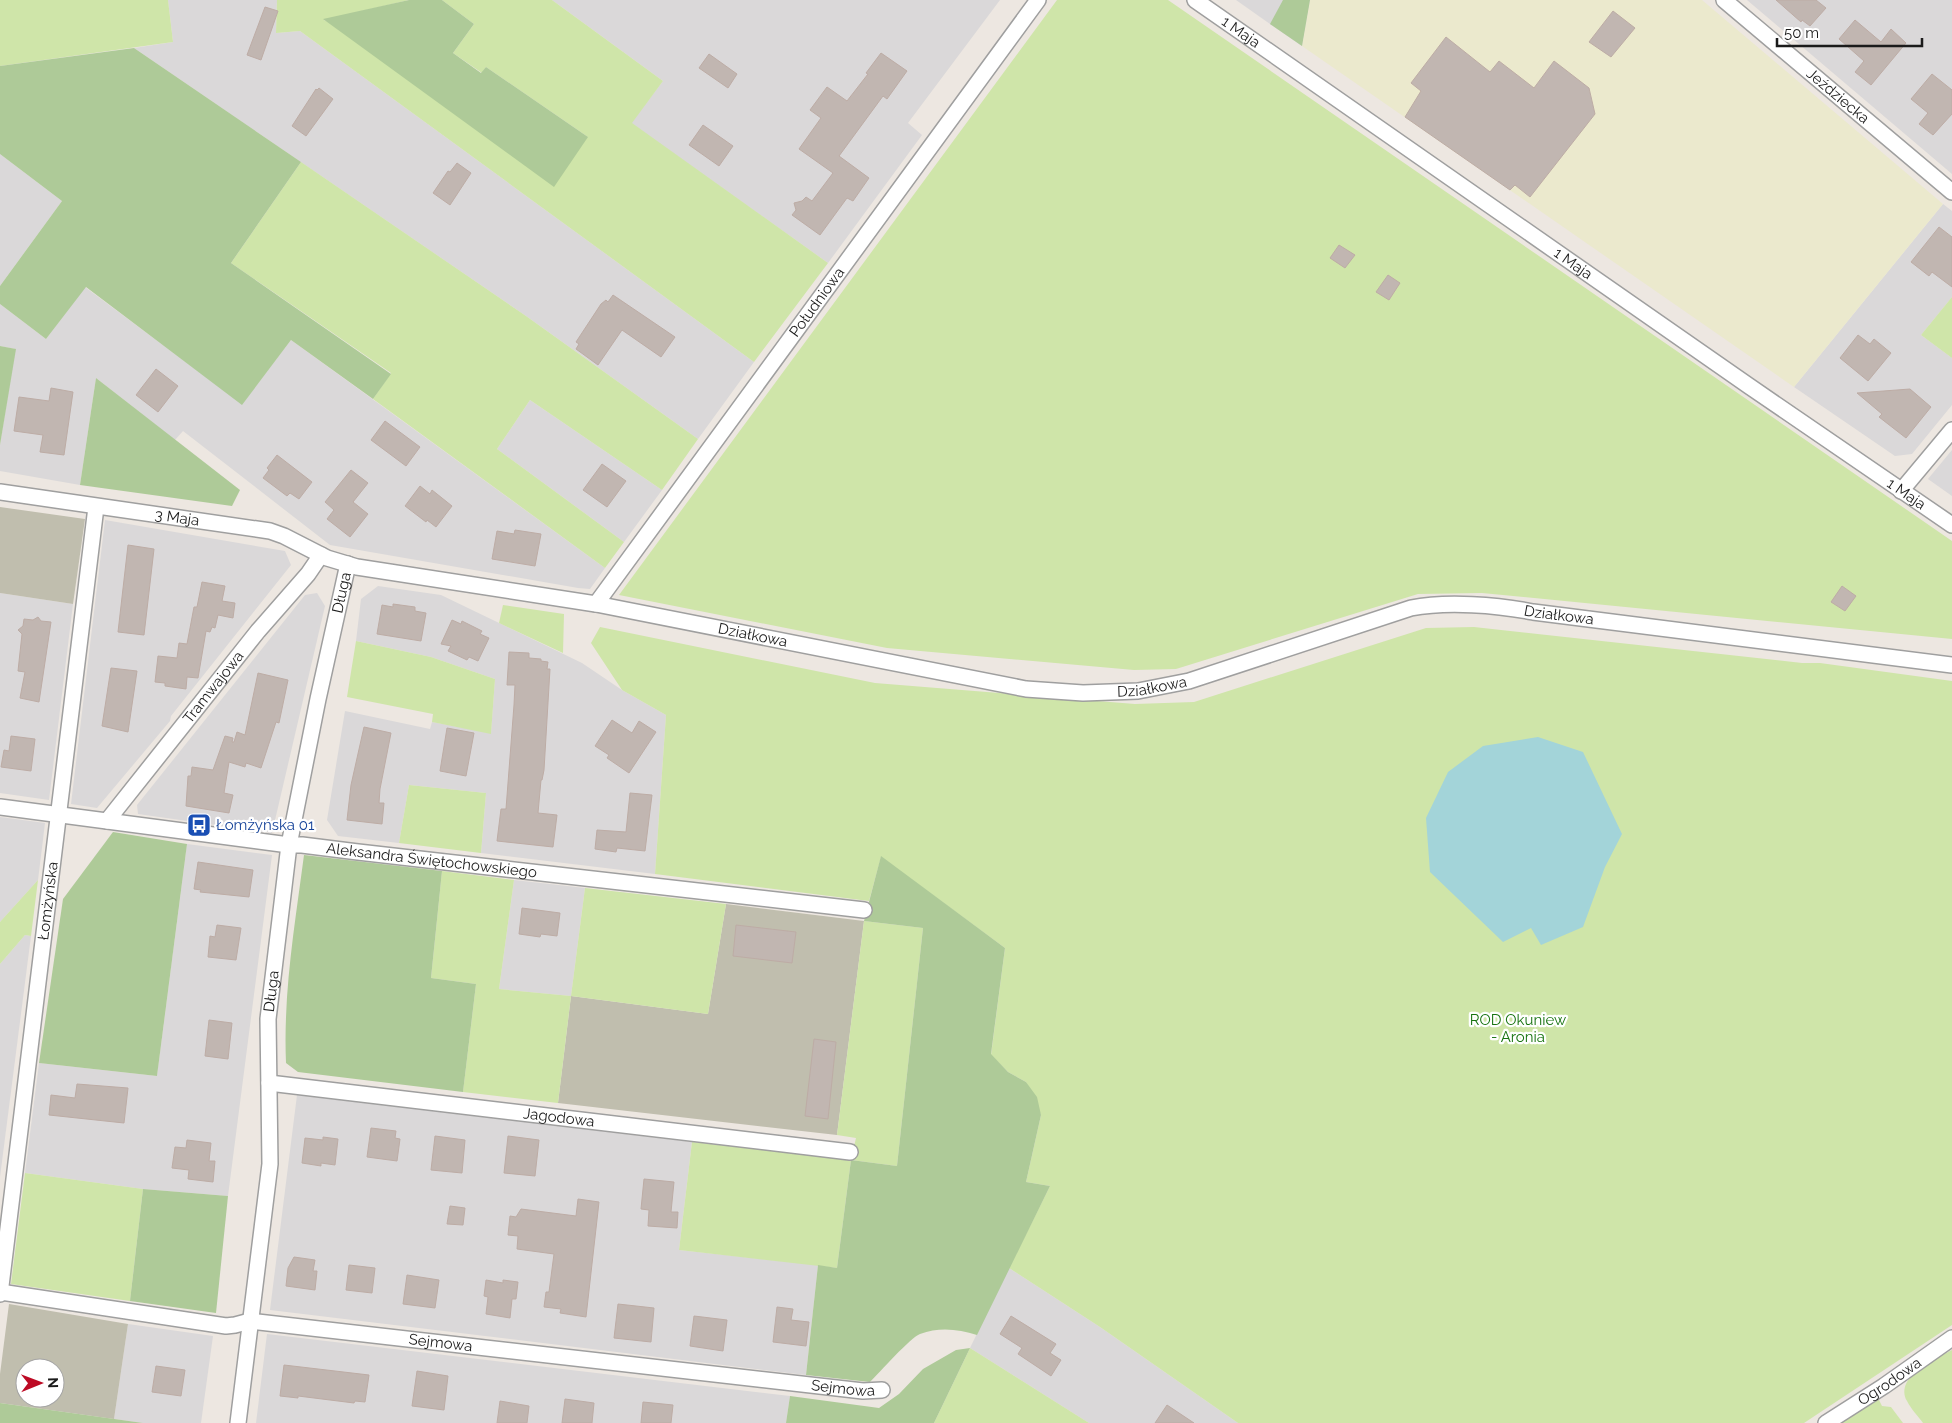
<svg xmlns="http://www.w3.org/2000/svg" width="1952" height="1423" viewBox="0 0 1952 1423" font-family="Raleway,sans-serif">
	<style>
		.residential { fill: #dad8d9 }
		.construction { fill: #c0beae; fill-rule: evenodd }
		.farmland { fill: #ebe9cd }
		.grass { fill: #cfe5a9 }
		.forest { fill: #aeca98 }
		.water { fill: #a3d4d9 }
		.building { fill: #c1b6b1; stroke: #bdaca5 }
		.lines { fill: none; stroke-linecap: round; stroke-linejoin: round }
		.street-casing { stroke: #9f9f9f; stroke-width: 18 }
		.street { stroke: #fff; stroke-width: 15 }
		.labels { text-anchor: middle; stroke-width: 4.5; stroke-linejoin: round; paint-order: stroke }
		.street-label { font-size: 15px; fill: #1b1b1b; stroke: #fff }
		.transit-label { font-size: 15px; fill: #164399; stroke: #fff; text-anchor: start }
		.park-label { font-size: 15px; fill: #177310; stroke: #fff }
	</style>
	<rect width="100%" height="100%" fill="#ede7e1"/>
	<g class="residential">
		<path d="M168,0H277L276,33L300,31L754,362L698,439L526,316L134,48L173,42Z"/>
		<path d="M552,0H1000L908,123L922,135L828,263L631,123L663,81Z"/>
		<path d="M1236,0H1310L1302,46L1270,24Z"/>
		<path d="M1747,0H1952V174L1932,157Z"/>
		<path d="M0,154L62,201L0,286Z"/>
		<path d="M1943,204L1952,211V297L1921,335L1952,358V405L1912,454L1895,456L1794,387Z"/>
		<path d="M85,287L242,404L291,340L605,568L590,589L578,588L330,545L183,431L175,440L96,378L80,485L0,471V445L15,349L0,346V304L46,339Z"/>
		<path d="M530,400L662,490L624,542L497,449Z"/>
		<path d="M1952,450V496L1928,479Z"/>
		<path d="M105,520L285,551L291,565L171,716L170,721L97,808L71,804Z"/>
		<path d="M378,586L441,595L582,663L622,690L666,715L655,874L481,853L486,793L409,785L399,843L338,836L327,820L345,711L430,729L432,722L491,733L495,679L431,657L356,641L361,599Z"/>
		<path d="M0,593L73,604L49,800L0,793Z"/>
		<path d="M317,593L325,606L272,833L138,814L137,805L305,595Z"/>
		<path d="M0,817L45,823L38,880L0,922Z"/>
		<path d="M187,844L272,855L228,1196L143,1189L25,1173L39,1063L157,1076Z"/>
		<path d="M514,880L585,888L571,996L499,989Z"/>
		<path d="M25,935L31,936L0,1177V964Z"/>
		<path d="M297,1095L692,1142L679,1250L818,1265L806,1375L270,1310Z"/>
		<path d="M1009,1268L1100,1327L1238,1423H1089L970,1348Z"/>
		<path d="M128,1324L213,1336L201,1423H143L114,1419Z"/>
		<path d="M267,1334L790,1396L786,1423H256Z"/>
	</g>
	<g class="construction">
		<path d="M0,507L85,519L73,604L0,593Z"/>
		<path d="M726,904L864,921L837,1135L558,1103L571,996L708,1014Z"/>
		<path d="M9,1304L128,1324L114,1419L0,1403V1374ZM25,1368H55V1398H25Z"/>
	</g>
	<path class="farmland" d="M1310,0H1702L1943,204L1794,387L1302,46Z"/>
	<g class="grass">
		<path d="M0,0H168L173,42L0,66Z"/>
		<path d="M277,0H409L324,20L588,137L486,67L482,73L453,53L474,24L442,0H552L663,81L632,123L828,263L754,362L300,31L276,33Z"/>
		<path d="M1057,0H1168L1952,541V639L1482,593L1418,594L1176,669L1134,670L887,648L619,595Z"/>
		<path d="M301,162L526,316L698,439L662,490L530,400L497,449L624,542L605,568L373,399L391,373L231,263Z"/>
		<path d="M1952,297V358L1921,335Z"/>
		<path d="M503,605L564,614L563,653L499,623Z"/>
		<path d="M600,627L875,683L1135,704L1194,702L1426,628L1474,627L1802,663H1820L1952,681V1325L1804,1423H1238L1100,1327L1009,1268L1050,1186L1026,1182L1041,1115L1026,1082L1008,1072L991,1055L1005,948L881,857L869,901L655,874L666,715L622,690L591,643Z"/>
		<path d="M356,641L431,657L495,679L491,734L432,722L433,714L347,697Z"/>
		<path d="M409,785L486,793L481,853L399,843Z"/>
		<path d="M442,871L514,880L499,989L571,996L585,888L726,904L708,1014L571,996L558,1103L463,1092L476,984L431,978Z"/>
		<path d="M38,880L31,936L25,935L0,964V922Z"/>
		<path d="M864,921L923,928L897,1166L851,1160L837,1268L679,1250L692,1142L851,1159L856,1138L837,1135Z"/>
		<path d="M25,1173L143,1189L130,1301L11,1284Z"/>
		<path d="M970,1348L1089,1423H934Z"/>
		<path d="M1952,1350V1423H1923C1918,1416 1911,1409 1907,1401C1894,1376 1936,1359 1952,1350Z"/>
		<path d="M1877,1396L1882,1406L1891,1407L1903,1423H1836Z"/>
	</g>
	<g class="forest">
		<path d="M409,0H442L474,24L453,53L481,73L486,67L588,137L554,187L323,19Z"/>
		<path d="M1283,0H1310L1302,46L1270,24Z"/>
		<path d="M134,48L301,162L231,263L391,374L373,399L291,340L242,405L86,287L46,339L0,304V286L62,201L0,154V66Z"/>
		<path d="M0,346L16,349L0,445Z"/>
		<path d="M96,378L240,490L232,506L80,485Z"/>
		<path d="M113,832L187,844L157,1076L39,1063L63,899Z"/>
		<path d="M304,855L442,871L431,978L476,984L463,1092L298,1072L286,1063C283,993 295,924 304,855Z"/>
		<path d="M881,856L1005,948L991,1054L1008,1072L1026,1082L1037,1097L1041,1115L1026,1182L1050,1186L977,1335C958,1329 939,1327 920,1334C911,1337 879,1373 870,1382L806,1375L818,1265L837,1268L851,1160L897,1166L923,928L864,921Z"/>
		<path d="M143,1189L228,1196L216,1313L130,1301Z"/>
		<path d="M970,1348L934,1423H786L790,1396L879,1408L899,1394L923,1369L956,1350Z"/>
		<path d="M0,1403L143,1423H0Z"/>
	</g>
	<path class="water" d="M1538,737L1583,752L1622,834L1605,867L1583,927L1541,945L1531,928L1503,942L1430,872L1426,818L1448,772L1483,746Z"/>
	<g class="building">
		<path d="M1776,0H1816L1826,8L1810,26L1802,20L1801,22Z"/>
		<path d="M265,7L278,11L261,60L247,55Z"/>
		<path d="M1613,11L1635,28L1611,57L1589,42Z"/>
		<path d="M1855,20L1881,42L1891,29L1906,43L1871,85L1855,72L1864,61L1839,39Z"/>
		<path d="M1446,37L1490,72L1499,61L1534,88L1554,61L1589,88L1595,114L1530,197L1515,185L1510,190L1405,117L1421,91L1411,83Z"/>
		<path d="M881,53L907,71L887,99L883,96L839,156L869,178L853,201L847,198L820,235L792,215L796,210L794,203L802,201L806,197L812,201L833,173L799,149L821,118L810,110L827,87L847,101L868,74L866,73Z"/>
		<path d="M709,54L737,74L728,88L699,68Z"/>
		<path d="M1932,74L1952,90V114L1933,135L1919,124L1928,113L1911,99Z"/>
		<path d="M319,88L333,99L306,136L292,126L316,89L317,90Z"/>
		<path d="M703,125L733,146L719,166L689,145Z"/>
		<path d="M457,163L471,173L450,205L433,193L448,171L450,172Z"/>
		<path d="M1939,227L1952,237V287L1932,272L1929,276L1911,262Z"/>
		<path d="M1339,245L1355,255L1345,268L1330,258Z"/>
		<path d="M1388,275L1400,283L1389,300L1376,292Z"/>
		<path d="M613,295L675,337L661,357L622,330L598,365L576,349L579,344L576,342L601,304L606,300L608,302Z"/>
		<path d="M1858,335L1870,344L1874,339L1891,353L1868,381L1840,358Z"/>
		<path d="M156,369L178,386L158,412L136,395Z"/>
		<path d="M51,388L73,392L64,455L40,452L43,435L14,431L19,397L49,401Z"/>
		<path d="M1910,389L1931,407L1906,438L1879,417L1882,414L1857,393Z"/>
		<path d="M385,421L420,447L406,466L371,440Z"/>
		<path d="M277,455L312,482L299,499L290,493L287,496L263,478L269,470L267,468Z"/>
		<path d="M602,464L626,481L607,507L583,490Z"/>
		<path d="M351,470L368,483L353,502L368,514L350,537L327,519L334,510L325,502Z"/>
		<path d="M420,486L430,494L432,490L452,506L436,527L427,520L426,522L405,506Z"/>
		<path d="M515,530L541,534L535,566L492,559L497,531L514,534Z"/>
		<path d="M128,545L154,549L144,635L118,632Z"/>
		<path d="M202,582L225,586L222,601L235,603L233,618L218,615L215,628L212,627L210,632L206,631L198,678L187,677L186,689L165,686V683L155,682L158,656L177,658L179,643L187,644L194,607H197Z"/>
		<path d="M1842,586L1856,596L1845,611L1831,602Z"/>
		<path d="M393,604L415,607V611L426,613L421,641L377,634L382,605L393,607Z"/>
		<path d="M38,617L41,621L51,622L39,702L20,698L25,672L18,671L22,634L18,630L23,626L24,619L33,620Z"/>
		<path d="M452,620L461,624L462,621L482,631L480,634L489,638L478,661L469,657L467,660L448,651L451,646L441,644Z"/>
		<path d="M509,652L529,653V658L541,659V661L548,662L547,669H550L544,770L542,780H541L538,813L557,815L553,847L497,841L501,809H506L514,705L515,685H507Z"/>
		<path d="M111,668L137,671L128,732L102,726Z"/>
		<path d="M258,673L288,680L279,723L276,722L261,768L246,763L245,767L229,762L224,793L233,795L229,813L186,806L188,776H191L192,767L213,770L225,736L233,738L232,742H234L237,732L245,735Z"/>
		<path d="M612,720L632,733L639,721L656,732L629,773L607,758L609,755L595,746Z"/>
		<path d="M364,727L391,733L380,789L379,803H384L382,824L347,820L351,785Z"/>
		<path d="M447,728L474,733L466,776L440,771Z"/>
		<path d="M11,736L35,739L31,771L1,767L4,750L9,751Z"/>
		<path d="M630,793L652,795L645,851L617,848L616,852L595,849L597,830L626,832Z"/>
		<path d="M198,862L253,870L249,897L200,892L201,890L194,889Z"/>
		<path d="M522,908L560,913L557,936L541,934L540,937L519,934Z"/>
		<path d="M217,925L241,928L236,960L208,957L210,936L215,937Z"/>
		<path d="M736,925L796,932L792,963L733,956Z"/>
		<path d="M209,1020L232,1023L228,1059L205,1056Z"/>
		<path d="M814,1039L836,1042L828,1119L805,1116Z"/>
		<path d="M77,1084L128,1088L124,1123L49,1115L51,1095L75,1098Z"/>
		<path d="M371,1128L396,1131L395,1138L400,1139L397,1161L367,1157Z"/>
		<path d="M435,1136L465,1140L462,1173L431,1170Z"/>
		<path d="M508,1136L539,1140L535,1176L504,1173Z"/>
		<path d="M323,1137L338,1139L335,1165L321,1163V1166L302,1163L305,1138L323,1140Z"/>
		<path d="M187,1140L211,1143L209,1161H215L213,1182L188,1179L189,1170L172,1168L175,1147L186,1148Z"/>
		<path d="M644,1179L674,1182L671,1212H678L677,1228L648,1226L649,1210L641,1209Z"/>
		<path d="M578,1199L599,1202L586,1317L560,1313L561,1309L544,1307L546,1292H549L554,1254L517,1249L518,1236L508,1235L510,1216L516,1217L521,1209L576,1216Z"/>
		<path d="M450,1206L465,1208L463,1225L447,1224Z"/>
		<path d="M294,1257L315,1260L313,1271H317L315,1290L286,1286L288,1268Z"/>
		<path d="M349,1265L375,1268L372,1293L346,1290Z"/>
		<path d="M407,1275L439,1280L435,1308L403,1304Z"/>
		<path d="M486,1280L503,1283V1280L518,1282L516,1299H512L510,1318L486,1314L488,1297L484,1296Z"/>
		<path d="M618,1304L654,1308L651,1342L614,1338Z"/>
		<path d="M777,1307L793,1309L791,1320L809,1322L806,1346L773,1342Z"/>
		<path d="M694,1316L727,1320L723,1351L690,1346Z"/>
		<path d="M1011,1316L1056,1344L1050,1353L1061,1360L1051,1376L1018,1354L1022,1348L1000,1334Z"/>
		<path d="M284,1365L369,1375L365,1402L355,1401L354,1403L298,1396V1398L280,1396Z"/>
		<path d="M156,1366L185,1370L181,1396L152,1392Z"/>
		<path d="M417,1371L448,1376L444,1410L412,1406Z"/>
		<path d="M565,1399L594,1403L592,1423H562Z"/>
		<path d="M500,1401L529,1406L527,1423H497Z"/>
		<path d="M643,1402L673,1405L671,1423H641Z"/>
		<path d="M1167,1405L1194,1423H1155Z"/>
	</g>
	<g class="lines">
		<g class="street-casing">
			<g id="street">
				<path id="s1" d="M1195,0L1749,386L1952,525"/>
				<path id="s2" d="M1724,0L1952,192"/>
				<path d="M1901,491L1952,430"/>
				<path id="s3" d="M0,492L270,531L284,536L327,558L357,567L596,604L1026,689L1083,693L1138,691L1189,681L1411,608C1447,601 1497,605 1533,612L1952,665"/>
				<path id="s4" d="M596,604L1038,0"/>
				<path id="s5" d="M0,807L289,845H302L358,852L864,910"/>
				<path id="s6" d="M107,821L258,631L308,574L321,555"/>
				<path id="s7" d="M269,1083L850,1152"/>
				<path id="s8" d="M0,1292L226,1326L235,1325L250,1321L863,1391L882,1390"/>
				<path id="s9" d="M0,1294L96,507"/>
				<path id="s10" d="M238,1423L270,1164L268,1019L289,845L318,699L348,564"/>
				<path id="s11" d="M1826,1423L1884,1386L1952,1338"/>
			</g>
		</g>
		<use href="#street" class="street"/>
	</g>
	<defs>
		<g id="bus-square" transform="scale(1.25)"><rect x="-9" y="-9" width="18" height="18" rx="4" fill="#1a4fb4" stroke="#fff"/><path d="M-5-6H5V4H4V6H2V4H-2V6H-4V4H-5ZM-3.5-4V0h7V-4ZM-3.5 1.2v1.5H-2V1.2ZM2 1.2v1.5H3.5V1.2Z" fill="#fff"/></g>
	</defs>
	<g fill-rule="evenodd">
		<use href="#bus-square" x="199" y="825"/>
	</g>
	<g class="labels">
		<g class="street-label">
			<text dy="5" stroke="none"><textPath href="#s1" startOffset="56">1 Maja</textPath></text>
			<text dy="5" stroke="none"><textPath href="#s2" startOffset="149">Jeździecka</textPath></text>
			<text dy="5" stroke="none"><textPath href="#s1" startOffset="461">1 Maja</textPath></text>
			<text dy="5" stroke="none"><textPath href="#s4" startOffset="374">Południowa</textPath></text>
			<text dy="5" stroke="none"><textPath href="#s1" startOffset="866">1 Maja</textPath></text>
			<text dy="5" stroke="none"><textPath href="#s3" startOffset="179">3 Maja</textPath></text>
			<text dy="5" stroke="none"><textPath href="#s10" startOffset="839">Długa</textPath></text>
			<text dy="5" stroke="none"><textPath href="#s3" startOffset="1594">Działkowa</textPath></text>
			<text dy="5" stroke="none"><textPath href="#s3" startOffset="769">Działkowa</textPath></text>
			<text dy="5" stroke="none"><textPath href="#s3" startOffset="1174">Działkowa</textPath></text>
			<text dy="5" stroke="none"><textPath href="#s6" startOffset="171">Tramwajowa</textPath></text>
			<text dy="5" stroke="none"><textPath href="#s5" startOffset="435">Aleksandra Świętochowskiego</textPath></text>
			<text dy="5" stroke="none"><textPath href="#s9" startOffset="396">Łomżyńska</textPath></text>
			<text dy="5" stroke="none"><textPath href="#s10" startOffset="434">Długa</textPath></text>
			<text dy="5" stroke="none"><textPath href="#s7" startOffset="292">Jagodowa</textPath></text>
			<text dy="5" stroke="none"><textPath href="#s8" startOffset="445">Sejmowa</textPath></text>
			<text dy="5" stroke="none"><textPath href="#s11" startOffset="76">Ogrodowa</textPath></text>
			<text dy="5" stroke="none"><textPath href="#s8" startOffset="850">Sejmowa</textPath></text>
		</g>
		<g class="transit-label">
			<text x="216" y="830">Łomżyńska 01</text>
		</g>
		<g class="park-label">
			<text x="1518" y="1025">ROD Okuniew<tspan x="1518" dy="17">- Aronia</tspan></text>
		</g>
	</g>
	<g transform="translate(40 1383) rotate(89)"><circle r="24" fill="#ffffff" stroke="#a4a4a4"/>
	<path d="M0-4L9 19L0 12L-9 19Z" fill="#bd0a24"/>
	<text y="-8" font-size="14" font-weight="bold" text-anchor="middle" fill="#1b1b1b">N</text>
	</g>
	<path d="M1777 38v8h145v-8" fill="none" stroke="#1b1b1b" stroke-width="2.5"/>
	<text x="1784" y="38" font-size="15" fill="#1b1b1b" stroke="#ffffff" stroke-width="4" paint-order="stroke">50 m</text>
</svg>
